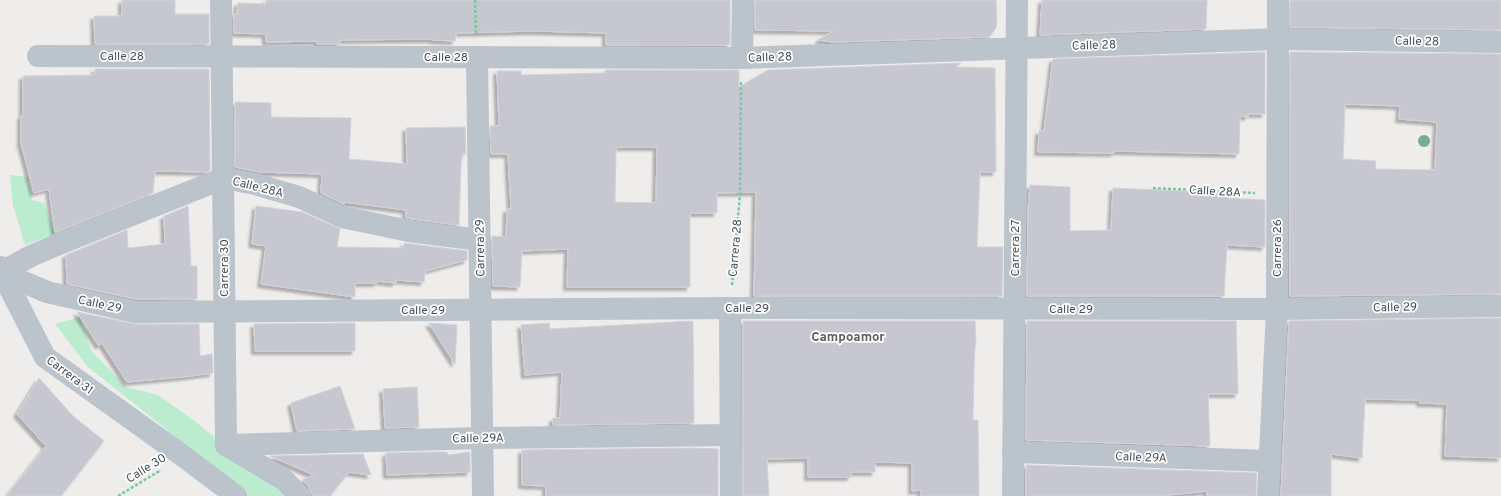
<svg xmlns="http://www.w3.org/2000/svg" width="1501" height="496" viewBox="0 0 1501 496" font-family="Overpass,sans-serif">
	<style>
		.green { fill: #bcecd0 }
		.building { fill: #c7c8cf; stroke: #d1d3d8; fill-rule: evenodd; filter: url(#shadow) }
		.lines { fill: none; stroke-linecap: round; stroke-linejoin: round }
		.path { stroke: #76c8a2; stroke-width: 2.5; stroke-dasharray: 3 2; stroke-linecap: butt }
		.minor { stroke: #bbc3cb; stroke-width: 22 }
		.tertiary { stroke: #bbc3cb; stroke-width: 22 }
		.tree { fill: #7aab93 }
		.labels { text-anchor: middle; stroke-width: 3.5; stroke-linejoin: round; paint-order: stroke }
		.street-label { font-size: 12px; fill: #464f59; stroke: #fff }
		.neighbourhood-label { font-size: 13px; font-weight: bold; fill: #5a5d61; stroke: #fff }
	</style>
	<defs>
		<filter id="shadow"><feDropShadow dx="-3.5" dy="3.5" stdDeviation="1" flood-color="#0004"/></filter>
	</defs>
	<rect width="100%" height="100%" fill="#efecec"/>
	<g class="green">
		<path d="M10,175L28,177L32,200L44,203L55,234L25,245L13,205Z"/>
		<path d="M80,317L91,350L126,387L158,395L196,422L285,496H244L160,424L88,367L55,324Z"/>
	</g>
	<g class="building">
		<path d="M122,0H175V14H209V44H95L94,16H122Z"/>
		<path d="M266,0H730V45H606V33L534,31L456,33L455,41L432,40V39L340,40V44H317V41L266,42V34L234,33V14H237L238,3L266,4Z"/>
		<path d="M755,0H996L997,21L996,28L989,37L834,42L818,40L833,31L755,30Z"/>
		<path d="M1042,0H1207L1206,29L1040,35Z"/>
		<path d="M1290,0H1501V30L1290,27Z"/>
		<path d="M1265,52V114H1248V117L1240,116L1239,154L1114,151V153L1038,152L1039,131H1044L1053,59Z"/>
		<path d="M1290,52L1501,54V294L1290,296ZM1345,104L1400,106L1399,119L1437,122L1435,170L1375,169L1376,161L1343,159Z"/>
		<path d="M961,63L956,67L995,68L996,172H980L977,247H1003L1002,296H754L756,192L717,193V213H690V287H567L568,249L522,251L520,287L493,286L492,236L506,237L507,209H511L508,154H491L490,126H499L497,71H521V75L605,73V70H739V87L768,70ZM616,147H657L656,203L615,202Z"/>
		<path d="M95,69H209L210,170L207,172L155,171L153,193L55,232L49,189L34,193L21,143V116H23V76L95,75Z"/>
		<path d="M235,102L271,103V117L351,118L349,159L407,164L406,128L465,127L466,154H462L461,163L459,225L406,218V210L344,202V204L321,193L322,174L260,172L235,167Z"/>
		<path d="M1030,185L1070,187V231L1111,230L1113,188L1229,193V198L1265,200V247L1227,245L1224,296H1027L1028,211Z"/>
		<path d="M188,206L191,266H197V299H136L67,284L66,255L127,230L128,248L165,244L164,216Z"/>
		<path d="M256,206L302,212L340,229L337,247L404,248V243L467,251V260L425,271L424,282L396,280V283L377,281V283H355V297L261,284L266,246L252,244Z"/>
		<path d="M77,312L135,324H199L200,356L212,354L213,373L182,377L127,382L102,343L99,346Z"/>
		<path d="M1501,318V458L1445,456L1447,404L1420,403V400L1365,399L1362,458L1331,454V496H1281L1289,321Z"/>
		<path d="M691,321L693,322L694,423L553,425V418H560L562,372L525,375L521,325L549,323L550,329Z"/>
		<path d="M743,321H975L976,346H975L974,371L973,420H978L979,496H921V490L912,491V463L875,462V472H851V477H808V458L767,459L769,496H743Z"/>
		<path d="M1027,321H1236L1238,394H1208L1210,446L1026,440Z"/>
		<path d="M355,323V351H255L254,324Z"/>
		<path d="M429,323L457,325L455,364Z"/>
		<path d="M39,378L73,416L104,441L61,496H7L46,446L17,414Z"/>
		<path d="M340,386L355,429L297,431L291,403Z"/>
		<path d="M417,387L419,427L385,428L383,389Z"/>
		<path d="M694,448L718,449V496H546V486L522,485V450Z"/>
		<path d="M420,452H447L448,455L470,452V472L387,475L386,453Z"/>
		<path d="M363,454L371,475L349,472L330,496H313L309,487L302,480L314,475L270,456Z"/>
		<path d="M1026,465L1257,473L1256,496H1207V491L1159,496H1026Z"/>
	</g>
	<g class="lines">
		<g class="path">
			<path d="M475,0L476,33"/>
			<path d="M1153,188L1255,193"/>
			<path d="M732,285L740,194L741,82"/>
			<path d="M118,496L161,470"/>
		</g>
		<g class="minor">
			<path d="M221,0L226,445"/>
			<path d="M38,56L742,58L1277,39L1501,42"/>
			<path d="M477,57L483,496"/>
			<path d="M742,58L743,0"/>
			<path d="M0,273L31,256L59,244L224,178L255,184L299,197L342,217L409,231L480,240"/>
			<path d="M1277,309L1501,306"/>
			<path d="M226,445L482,438L730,435"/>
			<path d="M226,445L283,479L300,496"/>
			<path d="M1013,452L1268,461"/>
			<path d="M1013,496L1017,0"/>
		</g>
		<g class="tertiary">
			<path d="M1,267L2,273L45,357L183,456L236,496"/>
			<path d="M2,273L47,292L135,312L730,308L1277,309"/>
			<path d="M730,308L731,496"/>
			<path d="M1268,496L1277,309L1278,0"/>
		</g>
	</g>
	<circle class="tree" cx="1424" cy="141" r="6"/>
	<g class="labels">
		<g class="street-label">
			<text transform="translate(1417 41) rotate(1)" y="4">Calle 28</text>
			<text transform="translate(1094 45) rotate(-2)" y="4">Calle 28</text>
			<text x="122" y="60">Calle 28</text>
			<text x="446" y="61">Calle 28</text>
			<text transform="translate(770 57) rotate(-2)" y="4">Calle 28</text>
			<text transform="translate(258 187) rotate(14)" y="4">Calle 28A</text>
			<text transform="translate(1215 191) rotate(3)" y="4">Calle 28A</text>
			<text transform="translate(480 248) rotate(-91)" y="4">Carrera 29</text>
			<text transform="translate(735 248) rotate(-85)" y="4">Carrera 28</text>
			<text transform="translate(1015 248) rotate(-90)" y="4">Carrera 27</text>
			<text transform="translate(1277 248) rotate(-90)" y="4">Carrera 26</text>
			<text transform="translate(224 268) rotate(-90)" y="4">Carrera 30</text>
			<text transform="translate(100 304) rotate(12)" y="4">Calle 29</text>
			<text transform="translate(1395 307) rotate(-1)" y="4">Calle 29</text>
			<text x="747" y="312">Calle 29</text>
			<text x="1071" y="313">Calle 29</text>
			<text x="423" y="314">Calle 29</text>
			<text transform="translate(70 375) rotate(37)" y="4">Carrera 31</text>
			<text transform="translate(478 438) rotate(-1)" y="4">Calle 29A</text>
			<text transform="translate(1141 457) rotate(2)" y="4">Calle 29A</text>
			<text transform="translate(146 468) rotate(-32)" y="4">Calle 30</text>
		</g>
		<g class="neighbourhood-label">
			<text x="848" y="341">Campoamor</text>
		</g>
	</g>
</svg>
